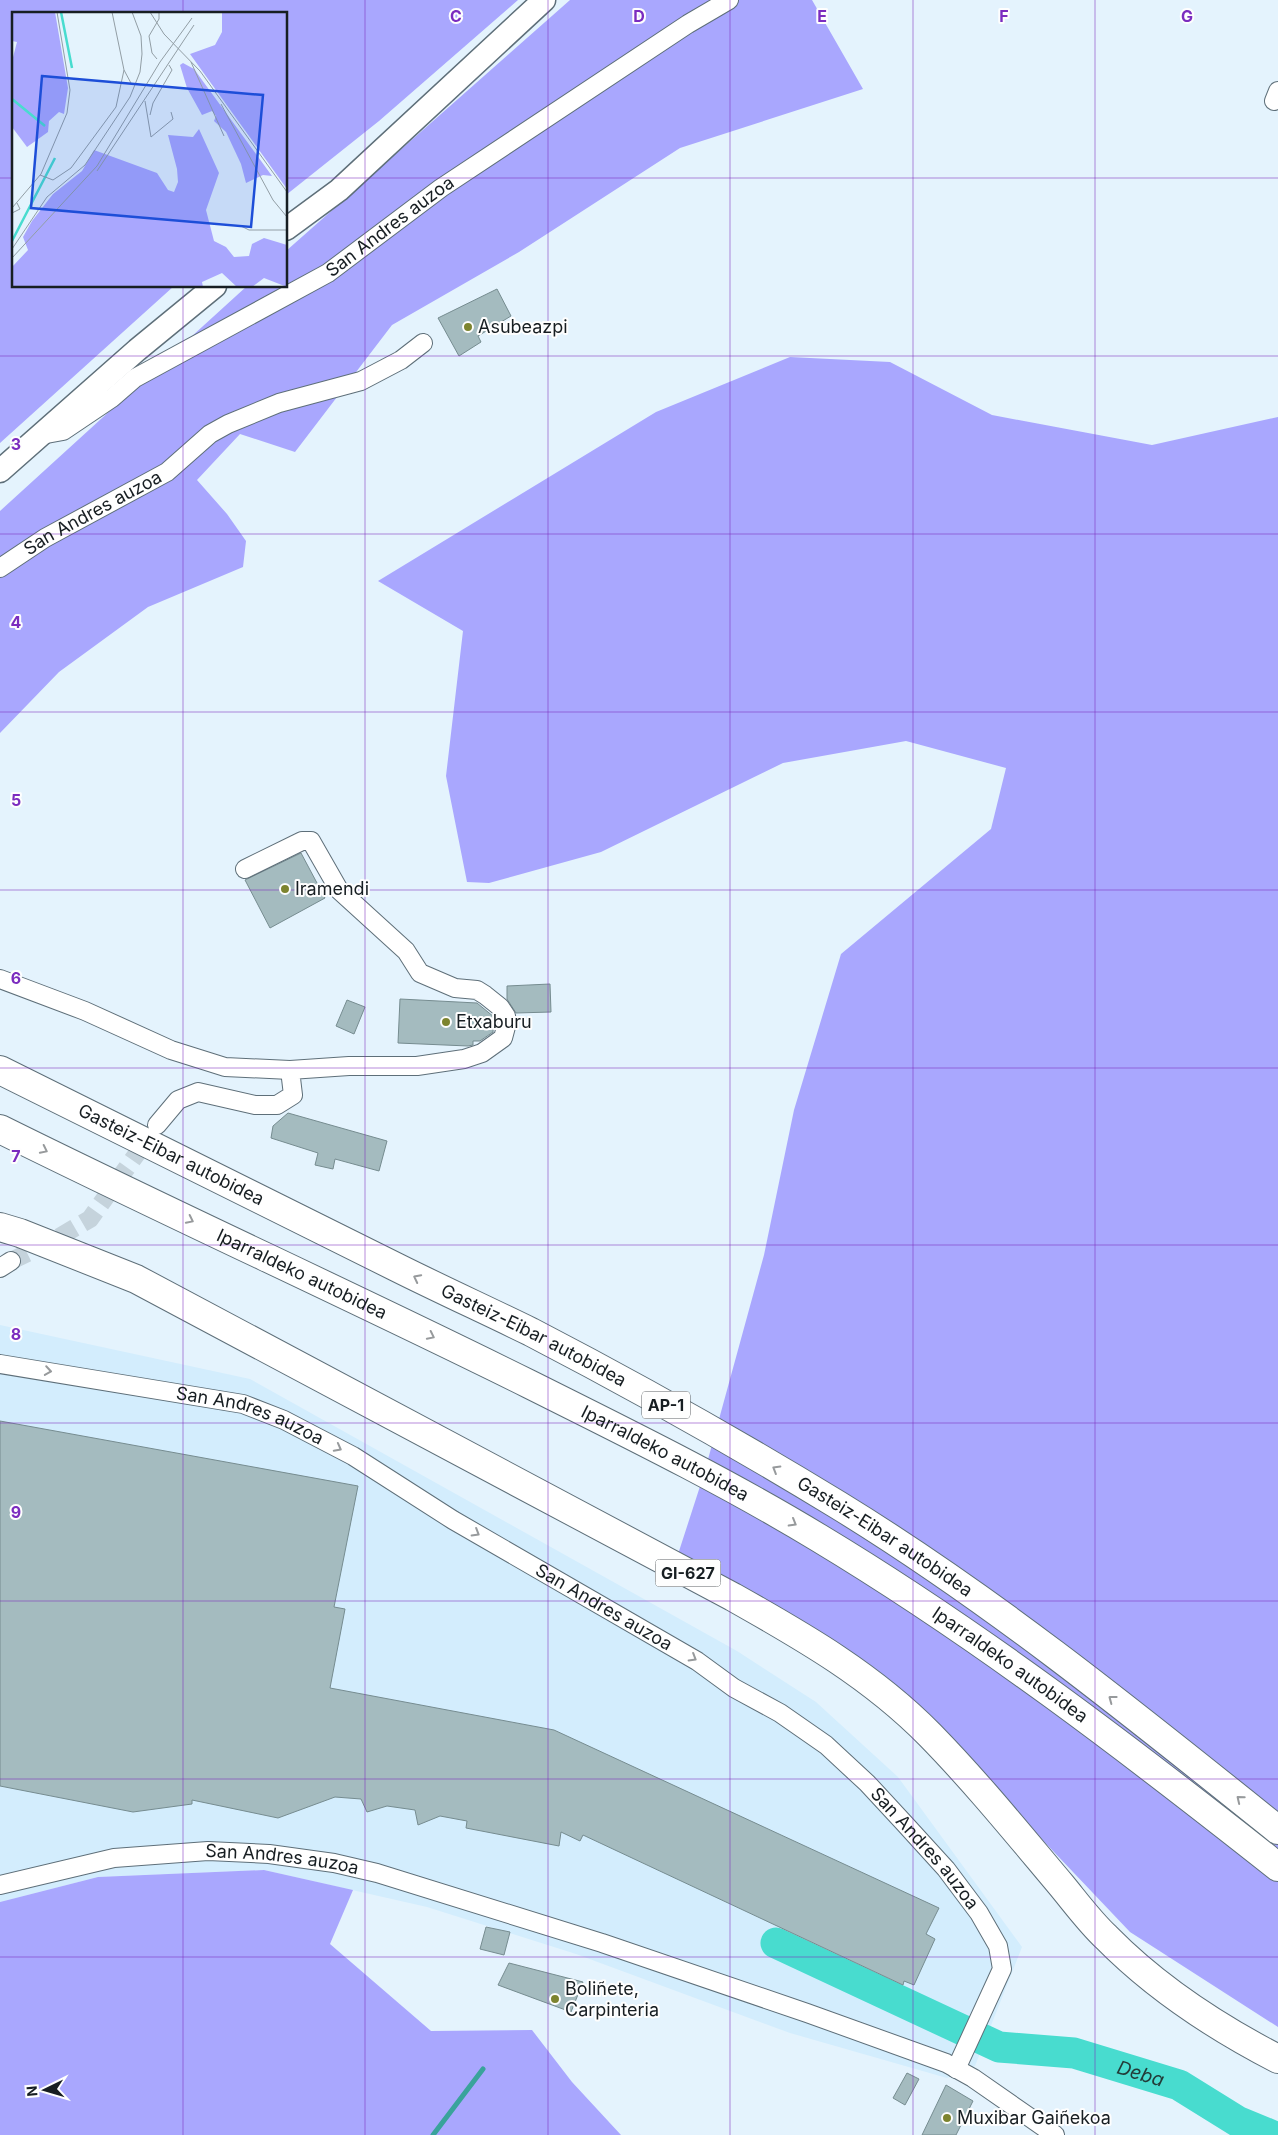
<svg xmlns="http://www.w3.org/2000/svg" width="1278" height="2135" viewBox="0 0 1278 2135" font-family="Inter,sans-serif">
	<style>
		.built { fill: #d3edfd }
		.forest { fill: #a9a7fe }
		.lines { fill: none; stroke-linecap: round; stroke-linejoin: round }
		.stream { stroke: #39a39b; stroke-width: 5 }
		.river { stroke: #48dccf; stroke-width: 31 }
		.building { fill: #a4bbbf; stroke: #768c90 }
		.minor-tunnel { stroke: #c5d3dc; stroke-width: 18; stroke-dasharray: 18 9; stroke-linecap: butt }
		.minor-casing { stroke: #5e6f79; stroke-width: 20 }
		.tertiary-casing { stroke: #5e6f79; stroke-width: 25 }
		.primary-casing { stroke: #5e6f79; stroke-width: 30 }
		.motorway-casing { stroke: #5e6f79; stroke-width: 30 }
		.minor { stroke: #fff; stroke-width: 18 }
		.tertiary { stroke: #fff; stroke-width: 22 }
		.primary { stroke: #fff; stroke-width: 28 }
		.motorway { stroke: #fff; stroke-width: 28 }
		.oneway { stroke: #979a9c }
		.grid { fill: none; stroke: #7b2cbf; stroke-width: 1; stroke-opacity: 0.55 }
		.poi-dot { fill: #7d842f; stroke: #fefefe; stroke-width: 2 }
		.labels { text-anchor: middle; stroke-width: 4; stroke-linejoin: round; paint-order: stroke }
		.shield { fill: #fefefe; stroke: #5c6164; stroke-width: 1 }
		.shield-label { font-size: 16px; font-weight: bold; fill: #171e22 }
		.street-label { font-size: 18px; fill: #171e22; stroke: #fefefe }
		.poi-label { font-size: 18px; fill: #171e22; stroke: #fefefe; text-anchor: start }
		.water-label { font-size: 19px; font-style: italic; fill: #233c39; stroke: #fefefe }
		.inset-river { fill: none; stroke: #48dccf; stroke-width: 2.5 }
		.inset-road { fill: none; stroke: #929ea5; stroke-width: 1 }
		.view { fill: #1d4ed8; fill-opacity: 0.15; stroke: #1d4ed8; stroke-width: 2.5 }
		.inset-edge { fill: none; stroke: #171e22; stroke-width: 2.5 }
		.grid-label { font-size: 16px; text-anchor: middle; font-weight: bold; fill: #7b2cbf; stroke: #fefefe; stroke-width: 4; stroke-linejoin: round; paint-order: stroke }
	</style>
	<rect width="100%" height="100%" fill="#e4f3fd"/>
	<path class="built" d="M0,1325L250,1379L737,1651L816,1702L898,1777L1022,1947L975,2066L947,2078L790,2033L576,1954L427,1907L264,1870L98,1877L0,1902Z"/>
	<g class="forest">
		<path d="M0,0H518L379,121L286,195V14H14V286H174L0,443Z"/>
		<path d="M570,0H812L863,89L680,148L519,252L392,325L295,452L240,434L197,480L227,514L246,541L243,567L148,607L59,672L0,733V511L247,286H286V251Z"/>
		<path d="M790,357L890,362L992,415L1152,445L1278,417V2027L1130,1932L961,1754L880,1674L670,1579L704,1474L764,1255L794,1110L841,954L991,829L1006,768L906,741L783,763L601,852L489,883L467,882L446,776L463,631L378,581L656,412Z"/>
		<path d="M264,1870L353,1890L330,1944L431,2031L532,2030L572,2082L621,2135H0V1902L98,1877Z"/>
	</g>
	<g class="lines">
		<path class="stream" d="M433,2135L483,2069"/>
		<path class="river" id="s1" d="M776,1943L999,2047L1074,2053L1179,2085L1237,2121L1271,2135"/>
	</g>
	<g class="building">
		<path d="M497,289L511,316L478,336L481,342L459,356L438,318Z"/>
		<path d="M301,853L325,898L270,928L245,880Z"/>
		<path d="M550,984L551,1012L516,1013L507,999V986Z"/>
		<path d="M400,999L477,1003L494,1017L493,1032L480,1041H473V1045L468,1046L398,1043Z"/>
		<path d="M347,1000L365,1007L354,1034L336,1026Z"/>
		<path d="M288,1113L387,1141L379,1171L335,1159L333,1169L315,1165L318,1153L271,1138L273,1126Z"/>
		<path d="M0,1421L358,1486L334,1607L345,1609L330,1688L554,1730L939,1908L926,1934L935,1939L914,1985L904,1981L903,1985L583,1835L580,1841L561,1832L559,1846L466,1828L467,1821L440,1816L418,1825L415,1810L387,1806L367,1812L361,1799L335,1797L278,1818L192,1800V1804L133,1812L0,1786Z"/>
		<path d="M486,1927L510,1932L504,1955L480,1949Z"/>
		<path d="M509,1963L583,1982L571,2012L498,1985Z"/>
		<path d="M907,2073L919,2079L905,2105L893,2098Z"/>
		<path d="M946,2085L973,2101L956,2135H922Z"/>
	</g>
	<g class="lines">
		<path class="minor-tunnel" d="M11,1261L54,1240L90,1219L151,1134"/>
		<g class="minor-casing">
			<g id="minor">
				<path d="M1274,101L1278,91"/>
				<path id="s2" d="M41,435L63,431L112,398L135,378L328,273L441,188L688,24L729,0"/>
				<path id="s3" d="M0,568L45,538L167,472L210,434L228,424L279,403L361,381L401,360L423,343"/>
				<path d="M0,979L85,1011L171,1050L225,1067L290,1070"/>
				<path d="M157,1125L178,1100L198,1092L255,1105H277L293,1095L290,1070L349,1066H417L464,1059L482,1053L503,1038L507,1023L506,1016L500,1007L485,995L477,990L455,988L420,973L406,951L339,890L311,841H302L245,869"/>
				<path d="M0,1268L11,1261"/>
				<path id="s4" d="M0,1364L243,1404L284,1420L353,1456L453,1520L697,1661L734,1688L780,1713L826,1745L867,1783L905,1824L946,1869L979,1913L998,1946L1002,1969L956,2069"/>
				<path id="s5" d="M0,1885L114,1858L208,1851L269,1854L334,1863L377,1873L602,1943L807,2013L946,2063L973,2078L1055,2135"/>
			</g>
		</g>
		<g class="tertiary-casing">
			<g id="tertiary">
				<path d="M286,229L339,190L544,0"/>
				<path d="M0,471L137,350L215,286"/>
			</g>
		</g>
		<g class="primary-casing">
			<path id="primary" d="M0,1227L20,1233L136,1279L733,1597C804,1637 872,1676 930,1735C977,1783 1019,1835 1062,1886C1076,1903 1090,1922 1106,1937C1156,1988 1216,2027 1278,2059"/>
		</g>
		<g class="motorway-casing">
			<g id="motorway">
				<path id="s6" d="M0,1070C132,1135 264,1201 396,1267C440,1289 486,1310 531,1332C635,1386 738,1444 838,1505C993,1600 1136,1716 1278,1830"/>
				<path id="s7" d="M0,1129C175,1216 354,1297 529,1384C627,1433 725,1481 819,1538C980,1635 1130,1750 1278,1867"/>
			</g>
		</g>
		<use href="#minor" class="minor"/>
		<use href="#tertiary" class="tertiary"/>
		<use href="#primary" class="primary"/>
		<use href="#motorway" class="motorway"/>
	</g>
	<defs><path id="oneway-chevron" d="M-2-3.5L2.5 0L-2 3.5" fill="none" stroke-width="1.6" stroke-linecap="round" stroke-linejoin="round" transform="scale(1.25)"/></defs>
	<g class="oneway">
		<use href="#oneway-chevron" transform="translate(44 1150) rotate(26)"/>
		<use href="#oneway-chevron" transform="translate(190 1220) rotate(26)"/>
		<use href="#oneway-chevron" transform="translate(417 1278) rotate(-153)"/>
		<use href="#oneway-chevron" transform="translate(431 1336) rotate(26)"/>
		<use href="#oneway-chevron" transform="translate(48 1371) rotate(9)"/>
		<use href="#oneway-chevron" transform="translate(338 1448) rotate(28)"/>
		<use href="#oneway-chevron" transform="translate(776 1469) rotate(-149)"/>
		<use href="#oneway-chevron" transform="translate(793 1523) rotate(30)"/>
		<use href="#oneway-chevron" transform="translate(476 1533) rotate(31)"/>
		<use href="#oneway-chevron" transform="translate(693 1658) rotate(31)"/>
		<use href="#oneway-chevron" transform="translate(1112 1699) rotate(-143)"/>
		<use href="#oneway-chevron" transform="translate(1240 1799) rotate(-141)"/>
	</g>
	<path class="grid" d="M183,0V14M365,0V2135M548,0V2135M730,0V2135M913,0V2135M1095,0V2135M0,178H14M286,178H1278M183,286V2135M0,356H1278M0,534H1278M0,712H1278M0,890H1278M0,1068H1278M0,1245H1278M0,1423H1278M0,1601H1278M0,1779H1278M0,1957H1278"/>
	<g class="poi-dot">
		<circle cx="468" cy="327" r="5"/>
		<circle cx="285" cy="889" r="5"/>
		<circle cx="446" cy="1022" r="5"/>
		<circle cx="555" cy="1999" r="5"/>
		<circle cx="947" cy="2118" r="5"/>
	</g>
	<g class="labels">
		<g class="shield">
			<rect x="642" y="1391.5" width="48" height="27" rx="4"/>
			<rect x="655.5" y="1559.5" width="65" height="27" rx="4"/>
		</g>
		<g class="shield-label">
			<text x="666" y="1411">AP-1</text>
			<text x="688" y="1579">GI-627</text>
		</g>
		<g class="street-label">
			<text dy="6" stroke="none"><textPath href="#s2" startOffset="409">San Andres auzoa</textPath></text>
			<text dy="6" stroke="none"><textPath href="#s3" startOffset="108">San Andres auzoa</textPath></text>
			<text dy="6" stroke="none"><textPath href="#s6" startOffset="191">Gasteiz-Eibar autobidea</textPath></text>
			<text dy="6" stroke="none"><textPath href="#s7" startOffset="335">Iparraldeko autobidea</textPath></text>
			<text dy="6" stroke="none"><textPath href="#s6" startOffset="596">Gasteiz-Eibar autobidea</textPath></text>
			<text dy="6" stroke="none"><textPath href="#s4" startOffset="256">San Andres auzoa</textPath></text>
			<text dy="6" stroke="none"><textPath href="#s7" startOffset="740">Iparraldeko autobidea</textPath></text>
			<text dy="6" stroke="none"><textPath href="#s6" startOffset="1001">Gasteiz-Eibar autobidea</textPath></text>
			<text dy="6" stroke="none"><textPath href="#s4" startOffset="661">San Andres auzoa</textPath></text>
			<text dy="6" stroke="none"><textPath href="#s7" startOffset="1145">Iparraldeko autobidea</textPath></text>
			<text dy="6" stroke="none"><textPath href="#s4" startOffset="1066">San Andres auzoa</textPath></text>
			<text dy="6" stroke="none"><textPath href="#s5" startOffset="286">San Andres auzoa</textPath></text>
		</g>
		<g class="poi-label">
			<text x="478" y="333">Asubeazpi</text>
			<text x="295" y="895">Iramendi</text>
			<text x="456" y="1028">Etxaburu</text>
			<text x="565" y="1995">Boliñete,<tspan x="565" dy="21">Carpinteria</tspan></text>
			<text x="957" y="2124">Muxibar Gaiñekoa</text>
		</g>
		<g class="water-label">
			<text dy="7" stroke="none"><textPath href="#s1" startOffset="391">Deba</textPath></text>
		</g>
	</g>
	<g transform="translate(12 12)">
		<rect width="275" height="275" fill="#e4f3fd"/>
		<path d="M0,0H43L56,76L52,102L47,100L37,109L36,120L15,135L0,115V49L5,30L0,29ZM210,0H274L275,177L178,42L203,33L210,20ZM171,51L182,57L260,164L251,163L234,171L229,152L214,120L202,109L204,104L200,99L190,103L175,76L168,53ZM187,117L207,161L194,198L202,229L214,235L222,245L237,244L240,232L252,226L275,233V275L252,266L240,275H225L210,261L190,270L191,275H0V255L16,238L11,225L20,209L41,182L70,159L82,138L145,161L156,178L162,180L166,170L165,157L156,123L181,125Z" fill="#a9a7fe"/>
		<path class="inset-river" d="M49,0L60,56M0,87L33,114M0,229L43,146"/>
		<path class="inset-road" d="M138,0L152,22L188,59L275,180M145,47L140,41L137,24L147,7V0M179,50L212,124M112,58L120,73M133,89L139,125L161,107L159,100M209,92L261,188L275,205M138,103L141,91L160,58L157,53M85,159L182,13M28,163L41,168L59,156L104,95L112,58L100,0M0,196L29,162L55,101L58,78L45,0M0,201L8,197L5,191M229,214L237,218H275M0,237L35,185L73,153L118,85L128,60L130,42L129,24L120,0M0,246L85,154L148,50L180,6"/>
		<path class="view" d="M30,64L251,83L239,215L19,196Z"/>
		<rect width="275" height="275" class="inset-edge"/>
	</g>
	<g class="grid-label">
		<text x="456" y="22">C</text>
		<text x="639" y="22">D</text>
		<text x="822" y="22">E</text>
		<text x="1004" y="22">F</text>
		<text x="1187" y="22">G</text>
		<text x="16" y="450">3</text>
		<text x="16" y="628">4</text>
		<text x="16" y="806">5</text>
		<text x="16" y="984">6</text>
		<text x="16" y="1162">7</text>
		<text x="16" y="1340">8</text>
		<text x="16" y="1518">9</text>
	</g>
	<g transform="translate(45 2090) rotate(265)" stroke="#fefefe" stroke-width="4" paint-order="stroke">
	<path d="M0-4L9 19L0 12L-9 19Z" fill="#171e22"/>
	<text y="-8" font-size="14" font-weight="bold" text-anchor="middle" fill="#171e22">N</text>
	</g>
</svg>
